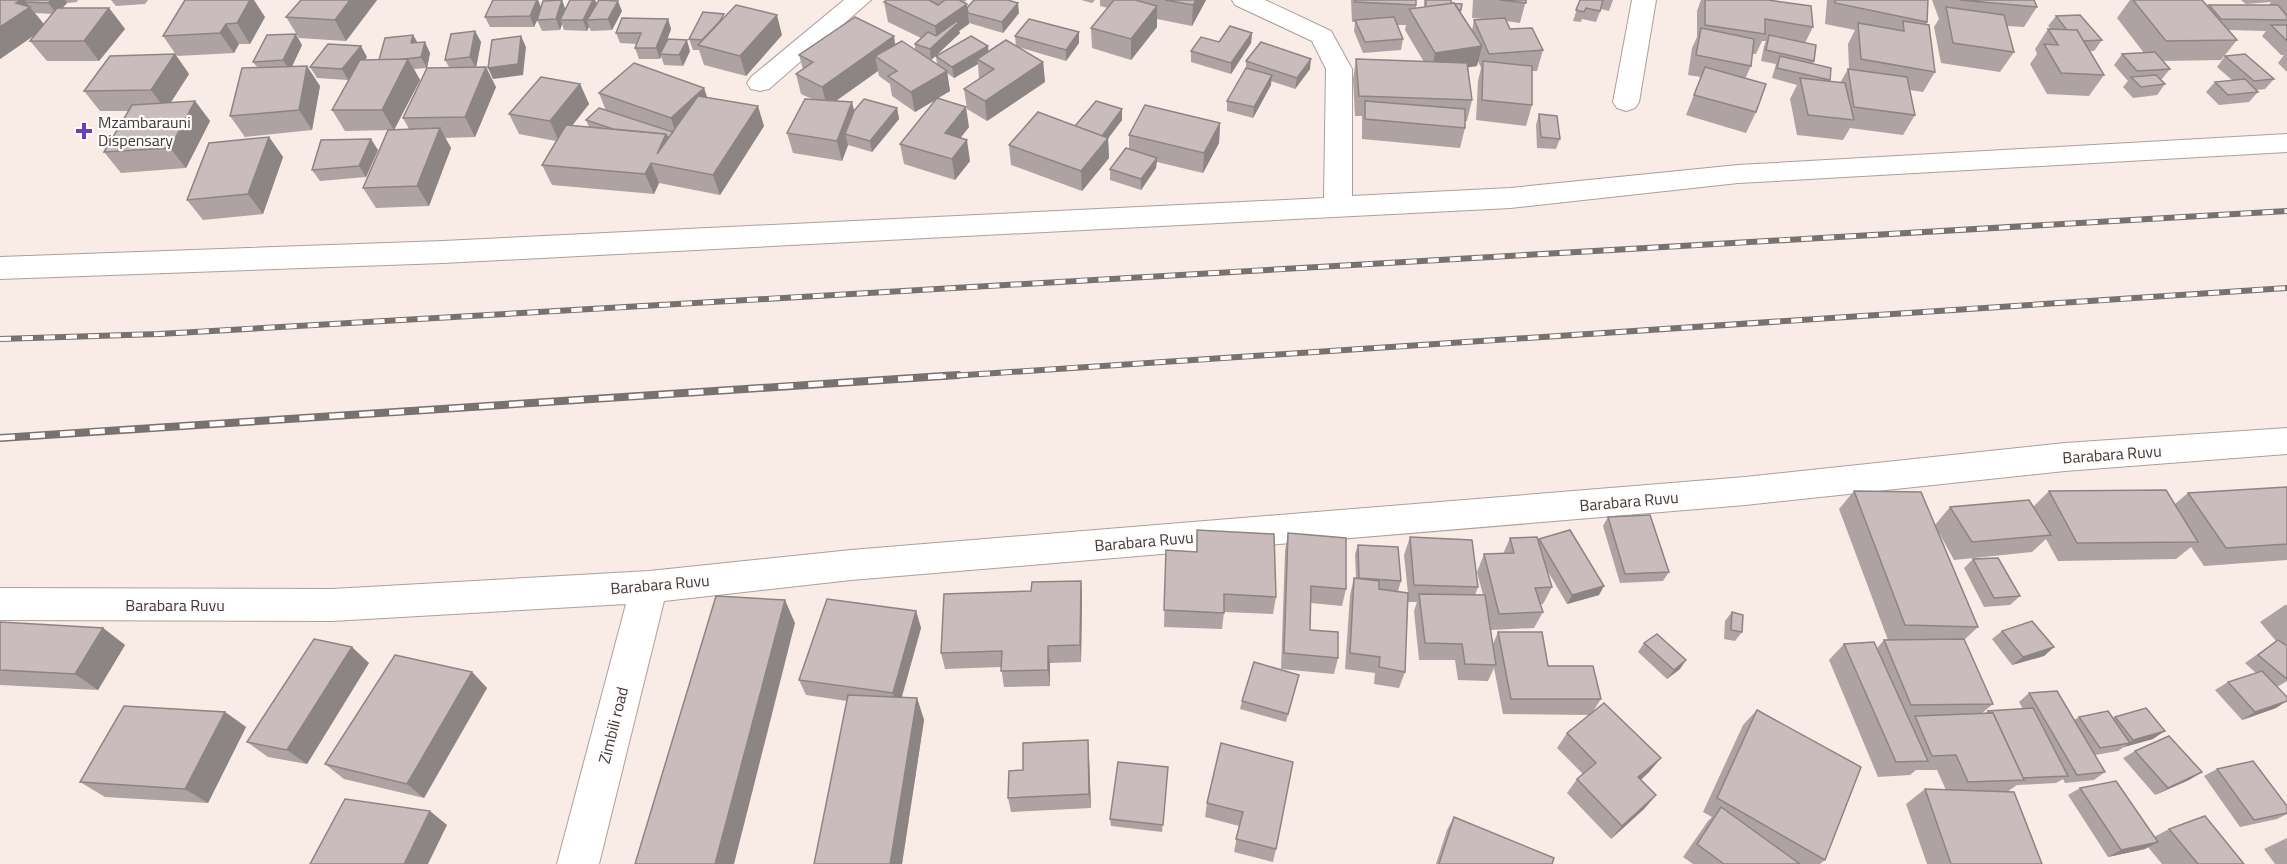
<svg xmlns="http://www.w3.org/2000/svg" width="2287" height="864" viewBox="0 0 2287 864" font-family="'Titillium Web',sans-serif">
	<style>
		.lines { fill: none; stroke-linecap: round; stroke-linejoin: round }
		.minor-casing { stroke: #ac9f9a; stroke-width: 2 }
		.minor { fill: #fff; fill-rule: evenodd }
		.rail-far1-casing { stroke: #79716e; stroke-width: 6 }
		.rail-casing { stroke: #79716e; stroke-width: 8 }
		.rail-far1 { stroke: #fefbfa; stroke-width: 4; stroke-dasharray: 11; stroke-linecap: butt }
		.rail { stroke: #fefbfa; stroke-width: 5; stroke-dasharray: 15; stroke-linecap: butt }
		.wall { fill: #aea2a2; fill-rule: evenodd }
		.shaded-wall { fill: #8d8484 }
		.building { fill: #cabcbc; stroke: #8d8484; stroke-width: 1.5 }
		.poi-dot { fill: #6741ba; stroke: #fefbfa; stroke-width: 2 }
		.labels { text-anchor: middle; stroke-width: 4.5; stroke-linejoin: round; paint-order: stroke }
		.poi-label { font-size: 16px; fill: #3e3937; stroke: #fefbfa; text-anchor: start }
		.street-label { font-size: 16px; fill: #3e3937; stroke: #fefbfa }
	</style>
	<rect width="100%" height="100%" fill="#f9ebe6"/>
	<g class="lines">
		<g class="minor-casing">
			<g id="minor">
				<path d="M844,0H871L769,89L760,91L751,89L747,83L751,77Z"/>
				<path d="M1232,0H1265L1331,31L1352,69V196L1510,188L1738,165L2287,134V152L1738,183L1510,208L443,263L0,279V257L443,241L1324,198L1326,69L1312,41L1235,5Z"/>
				<path d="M1632,0H1656L1639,102L1635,108L1626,111L1617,108L1613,102Z"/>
				<path d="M2287,428V454L2065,471L1745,505L851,580L664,601L599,864H557L626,604L332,621L0,620V588L332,589L649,571L851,550L1745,477L2065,443Z"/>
			</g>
		</g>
		<use href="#minor" class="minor"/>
		<g class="rail-far1-casing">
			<g id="rail-far1">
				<path d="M0,339L159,334L2287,211"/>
				<path d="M935,377L2287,288"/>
			</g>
		</g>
		<g class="rail-casing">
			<path id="rail" d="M0,438L958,375"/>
		</g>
		<use href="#rail-far1" class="rail-far1"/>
		<use href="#rail" class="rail"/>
	</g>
	<g class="wall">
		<path d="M0,0H78L77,2L67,3L62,8H109L125,29L99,61H47L30,41L35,35L0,59ZM35,13L53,14L44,24Z"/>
		<path d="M111,0H148L145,4L116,6Z"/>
		<path d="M301,0H377L346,41L299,38L286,17Z"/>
		<path d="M493,0H538L541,8L562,0L565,9L570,0H595L597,4L622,11L612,30L591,31L589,27L587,31L564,30L562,24L560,30L542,31L537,20L534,27H490L485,17Z"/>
		<path d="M887,0H967L964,2L967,8L1019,13L1003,33L969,23L959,31L960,33L936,56L989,52L1016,46L1015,36L1079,43L1066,61L1018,47L1043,62L1045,82L987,121L967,109L964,89L979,79L978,64L954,78L947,73L950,91L938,98L969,127L960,138L970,161L955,180L904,164L900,144L937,99L915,112L892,96L890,84L879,76L878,71L836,101L854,111L897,108L899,119L872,152L848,145L842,161L793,153L787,133L812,99L801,94L796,74L803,69L799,55L895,45L915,50V44L921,38L888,22L884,2ZM936,56L937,64L931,60Z"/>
		<path d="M1081,0H1095L1092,3Z"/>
		<path d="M1100,0H1206L1192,26L1157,19V27L1131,60L1092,48L1091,28L1108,8L1100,6Z"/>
		<path d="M1351,0H1416V8L1424,7V0L1451,3L1461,10V13L1472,30L1474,20L1485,19L1472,18L1473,0H1526L1520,23L1506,21L1510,29L1543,50L1537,71H1532V105L1526,126L1476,120L1478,81L1481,68L1478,61L1477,66L1468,67L1472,100L1467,121H1465V128L1460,148L1362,139V116H1355L1353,79L1356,59L1424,62L1405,30L1406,25H1397L1403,39L1401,50L1363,53L1354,31L1355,22H1352Z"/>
		<path d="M1580,0H1613L1609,11L1601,9L1596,22L1582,19L1581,22L1573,21Z"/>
		<path d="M1701,0H1768L1813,27L1805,43L1814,61L1813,64L1830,80L1829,82L1840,83L1848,69H1849L1848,44L1855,30L1825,24L1827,0H1928L1927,22L1926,25L1935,72L1923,92L1910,90L1915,115L1903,135L1850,128L1843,140L1797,135L1790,99L1797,85L1772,78L1776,64L1761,61L1764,46L1766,41H1762L1756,54H1752L1751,66L1745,79L1756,112L1746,133L1686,115L1701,77L1688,75L1692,48L1697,37V11Z"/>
		<path d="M1932,0H2034L2037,7L2024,27L2007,26L2014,52L2000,72L1941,63L1934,27L1939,19Z"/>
		<path d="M2130,0H2202L2208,6L2209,5H2269L2271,2L2246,4L2241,0H2287V72L2278,63L2284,55H2281L2262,36L2266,31L2229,30L2237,40L2221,60L2163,61L2170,69L2162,79H2160L2165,84L2157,95L2133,98L2123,87L2128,81L2114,65L2122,54L2144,53L2117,18Z"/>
		<path d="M2056,16L2102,40L2094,51H2089L2104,75L2089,96L2047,94L2030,64L2037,54L2035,49L2048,29H2051L2048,26Z"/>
		<path d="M265,17L250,44H239L234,53L177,56L163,36Z"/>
		<path d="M725,17L782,35L746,76L704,65L699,50H693L689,39Z"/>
		<path d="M668,19L671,29L667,40L690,51L683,66L664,65L661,56L660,59H639L635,48L637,44L620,43L616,33Z"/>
		<path d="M475,31L481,42L476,67L496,87L475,137L445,138L451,148L429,206L376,208L363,188L409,129L403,118L449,67L445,60Z"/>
		<path d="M1252,33L1251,43L1231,74L1191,62V51L1219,42Z"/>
		<path d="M413,35L418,43L430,53L427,68L414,69L420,80L394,130L345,131L332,110L351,77L348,80L317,78L310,67L367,57L365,60H379Z"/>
		<path d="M302,45L292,66L320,86L312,130L245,137L230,116L257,67L253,62Z"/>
		<path d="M175,54L189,74L171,102L195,101L210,121L186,168L121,173L104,152L128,111H100L84,91Z"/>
		<path d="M2225,56L2274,79L2265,89L2257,90L2258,92L2249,102L2219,105L2206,92L2215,82L2232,80L2217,67Z"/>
		<path d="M1246,61L1310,69L1295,89L1271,81V85L1253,118L1227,111V101L1246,68Z"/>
		<path d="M580,84L589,104L572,126L589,127L586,120L606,111L599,93L707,97L764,126L720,195L659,183L654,194L552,185L542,165L556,141L519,134L509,114Z"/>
		<path d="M1122,109V120L1108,138L1109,158L1082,191L1011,165L1009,145L1075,126Z"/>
		<path d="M1539,114L1560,139L1556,149L1537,148L1536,125Z"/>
		<path d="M1220,123L1219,143L1203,173L1157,162L1156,168L1141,190L1110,180V169L1129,149V135Z"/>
		<path d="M269,137L283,157L263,214L203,220L187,200Z"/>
		<path d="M378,150L366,177L320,181L312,170Z"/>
		<path d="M2287,487V560L2204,566L2191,547L2176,559L2058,561L2046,539L2032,552L1954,560L1938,531L1978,627L1964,640L1993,704L1982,713H1985L1988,711L2023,709L2019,702L2029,693L2074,720L2079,717L2113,718L2115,717L2153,739L2124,747L2118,751L2095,755L2105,772L2094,780L2065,783L2063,779L2056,783L2017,785L2007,792L2042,864H1927L1906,804L1925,789L1946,790L1937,770H1916L1910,775L1878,777L1829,660L1844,644L1877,648L1884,640H1888L1839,509L1854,491L1935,525L1950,507H2033L2049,491L2175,504L2188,493Z"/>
		<path d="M1608,517L1669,572L1663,581L1620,583L1603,526Z"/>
		<path d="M1197,530L1276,597L1273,614L1224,612L1222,629L1164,627L1166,550L1196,552Z"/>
		<path d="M1288,533L1346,589L1342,606L1311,603L1310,630L1338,658L1334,674L1281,669L1285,551Z"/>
		<path d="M1410,537L1478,587L1475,595H1483L1477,572L1484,554H1503L1510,538L1538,540L1539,539L1599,595L1567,604L1547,570L1552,587L1543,604H1540L1543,612L1534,628L1491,630L1489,619L1493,644L1498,632L1601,699L1592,713L1661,758L1649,772L1641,780L1656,795L1644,809L1611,839L1567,793L1577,779L1583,774L1557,748L1567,733L1589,715L1503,714L1494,668L1488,681L1458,680L1455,660H1419L1414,611L1417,602H1408L1405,672L1399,688L1374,684L1375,673L1345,669L1350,595L1354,578H1356L1355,554L1358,545L1401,581L1398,591L1384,590L1408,593L1404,555Z"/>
		<path d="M1973,559L2020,596L2010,605L1984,607L1964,568Z"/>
		<path d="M1081,581L1082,598L1081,662L1050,663V686L1004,687L1001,667L945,669L941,653L1031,591Z"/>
		<path d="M2285,605H2287V681L2277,687L2276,708L2242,720L2215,690L2228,682L2256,673L2245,663L2276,641L2260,622Z"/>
		<path d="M916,611L921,628L902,697L917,698L924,720L902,864H814L847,701L806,695L799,680Z"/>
		<path d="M1732,612L1742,632L1735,641L1724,639L1725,621Z"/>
		<path d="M0,622L103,628L125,645L98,690L0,685Z"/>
		<path d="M2002,631L2054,647L2044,656L2012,665L1992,639Z"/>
		<path d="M1644,643L1680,669L1667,679L1638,652Z"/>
		<path d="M369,663L307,764L268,757L247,742Z"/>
		<path d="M472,672L487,688L424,798L344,779L325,764Z"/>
		<path d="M1299,675L1286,722L1240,709L1242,701Z"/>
		<path d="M1757,710L1825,860L1820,864H1693L1683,857L1708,821L1712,817L1703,812L1743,725Z"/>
		<path d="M225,712L246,727L208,803L105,797L80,782Z"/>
		<path d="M1088,740L1091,808L1011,812L1008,798L1023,770Z"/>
		<path d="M1221,743L1276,849L1273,862L1234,852L1239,826L1205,817L1207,803Z"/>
		<path d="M2135,751L2202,772L2189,780L2155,795L2123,758Z"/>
		<path d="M1168,767L1162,832L1111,826L1110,819Z"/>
		<path d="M2217,769L2287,806V814L2277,819L2240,827L2204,776Z"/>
		<path d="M2080,788L2154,837L2169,829L2244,864H2162L2148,847L2145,849L2108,857L2068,795Z"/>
		<path d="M1454,817L1552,864H1436L1447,830Z"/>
		<path d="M2287,838V864H2275L2264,849Z"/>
	</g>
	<g class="shaded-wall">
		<path d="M21,0H24L46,27L0,59V27L16,3Z"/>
		<path d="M52,0H65L67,3L57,14L48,3Z"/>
		<path d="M239,0H254L265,17L250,44L237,23Z"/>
		<path d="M350,0H377L346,41L335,20Z"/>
		<path d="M537,0H538L542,10L534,27L530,16Z"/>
		<path d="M562,0L566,11L560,20L562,24L560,30L556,19Z"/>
		<path d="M593,0H595L599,8L587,20L589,27L587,31L583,20Z"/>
		<path d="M1196,0H1206L1192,26L1193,5Z"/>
		<path d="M618,1L622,11L612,30L608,19Z"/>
		<path d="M1018,3L1019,13L1003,33L1002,22Z"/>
		<path d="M967,4L969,24L959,31L960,33L931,60L930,49L937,42L935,26Z"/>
		<path d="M1157,6V27L1131,60V39Z"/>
		<path d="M109,8L125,29L99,61L84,41Z"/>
		<path d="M777,15L782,35L746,76L740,56Z"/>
		<path d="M668,19L671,29L662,54H660L661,56L660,59L656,48Z"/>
		<path d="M226,24L239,44L234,53L220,33Z"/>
		<path d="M475,31L481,42L476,68L470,57Z"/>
		<path d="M1079,32V43L1066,61V50Z"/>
		<path d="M1252,33L1251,43L1231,74V63Z"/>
		<path d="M296,34L302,45L290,71L283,60Z"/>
		<path d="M413,35L419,46L411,43Z"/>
		<path d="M521,36L526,47L523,75L493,79L488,68Z"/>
		<path d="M894,36L897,57L875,56L878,71L827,107L822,87Z"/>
		<path d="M687,40L690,51L683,66L679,55Z"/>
		<path d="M425,42L430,53L427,68L421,57Z"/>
		<path d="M361,46L367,57L348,80L342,69Z"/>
		<path d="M988,46L989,57L977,59L978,64L954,78L952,67Z"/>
		<path d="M1482,46L1477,66L1431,73L1435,53Z"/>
		<path d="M175,54L189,74L166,110L151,90Z"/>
		<path d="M408,59L420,80L394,130L382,110Z"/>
		<path d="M1311,59L1310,69L1295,89L1297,78Z"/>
		<path d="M1043,62L1045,82L987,121L985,101Z"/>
		<path d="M307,66L320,86L312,130L299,110Z"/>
		<path d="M486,67L496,87L475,137L465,117Z"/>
		<path d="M947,71L950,91L915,112L911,92Z"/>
		<path d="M1272,75L1271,85L1253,118L1254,107Z"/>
		<path d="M580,84L589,104L559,142L550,121Z"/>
		<path d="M704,88L711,108L657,154L666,134H676L671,118Z"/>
		<path d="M195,101L210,121L186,168L170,148Z"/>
		<path d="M852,102L857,122L845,134L848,145L842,161L837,141Z"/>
		<path d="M758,106L764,126L720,195L713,175Z"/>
		<path d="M966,107L969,127L948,154L945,133Z"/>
		<path d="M897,108L899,119L872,152L870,141Z"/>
		<path d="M1122,109V120L1107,140L1108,138L1109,158L1082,191L1081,171L1100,138Z"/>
		<path d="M1220,123L1219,143L1203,173L1204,153Z"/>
		<path d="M440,128L451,148L429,206L417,186Z"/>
		<path d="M269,137L283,157L263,214L248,194Z"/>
		<path d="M371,139L378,150L366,177L359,166Z"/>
		<path d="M967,140L970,161L955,180L952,159Z"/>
		<path d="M1157,158L1156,168L1141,190V179Z"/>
		<path d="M651,163L659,183L654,194L645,174Z"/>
		<path d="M1081,581L1082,598L1081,662L1080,645Z"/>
		<path d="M1604,586L1599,595L1567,604L1572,595Z"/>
		<path d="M785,600L795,623L734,864H715Z"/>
		<path d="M916,611L921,628L898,709L893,693Z"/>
		<path d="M103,628L125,645L98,690L75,674Z"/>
		<path d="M1048,646L1050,663V686L1048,670Z"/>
		<path d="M352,647L369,663L307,764L287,750Z"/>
		<path d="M2054,647L2044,656L2012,665L2023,657Z"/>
		<path d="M1686,660L1680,669L1667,679L1674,670Z"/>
		<path d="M472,672L487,688L424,798L407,784Z"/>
		<path d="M917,698L924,720L902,864H890Z"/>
		<path d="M2287,701L2276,708L2242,720L2255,712Z"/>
		<path d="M225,712L246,727L208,803L185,789Z"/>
		<path d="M2165,731L2153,739L2124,747L2133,740Z"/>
		<path d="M1088,740L1089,755L1091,808L1089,794Z"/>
		<path d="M1661,758L1649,772L1627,792L1638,777Z"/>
		<path d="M2202,772L2189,780L2155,795L2168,788Z"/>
		<path d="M1656,795L1644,809L1611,839L1622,826Z"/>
		<path d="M430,811L447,825L428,864H404Z"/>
		<path d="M2158,842L2145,849L2108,857L2121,850Z"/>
	</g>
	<g class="building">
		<path d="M0,0H21L16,3L30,7L0,27Z"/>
		<path d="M24,0H52L48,3L26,2Z"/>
		<path d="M185,0H250L237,23L226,24L220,33L163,36Z"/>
		<path d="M301,0H350L335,20L286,17Z"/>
		<path d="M493,0H537L530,16L485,17Z"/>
		<path d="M562,0L556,19L537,20L543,1Z"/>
		<path d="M570,0H593L583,20H560Z"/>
		<path d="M599,0L618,1L608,19L587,20Z"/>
		<path d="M887,0H929L938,5L945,0H959L967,4L935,26L884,2Z"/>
		<path d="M974,0H1008L1018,3L1002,22L968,13L967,8Z"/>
		<path d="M1114,0H1135L1157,6L1131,39L1091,28Z"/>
		<path d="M1165,0H1196L1193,5Z"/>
		<path d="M1355,0H1416V5L1355,2Z"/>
		<path d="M1426,0H1451V3L1462,4L1461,10H1459L1454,3L1426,7Z"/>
		<path d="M1500,0H1526V3Z"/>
		<path d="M1580,0H1603L1600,11L1586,8L1584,12L1576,10Z"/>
		<path d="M1705,0H1768L1811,6L1813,27L1765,19V34L1705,25Z"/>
		<path d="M1835,0H1928L1927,22L1835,3Z"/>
		<path d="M1960,0H2034L2037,7Z"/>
		<path d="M2133,0H2202L2237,40L2166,41Z"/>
		<path d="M1454,3L1482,46L1435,53L1409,9Z"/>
		<path d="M736,5L777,15L740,56L698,45Z"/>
		<path d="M2209,5H2278L2287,16V20L2221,19Z"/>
		<path d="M1946,7L2004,15L2014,52L1953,43Z"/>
		<path d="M57,8H109L84,41H30Z"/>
		<path d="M703,12L724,14L720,21L702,40L689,39Z"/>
		<path d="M2080,15L2102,40L2083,41L2077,30H2067L2056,16Z"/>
		<path d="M855,17L894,36L822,87L796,74L813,62L799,55Z"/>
		<path d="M1394,17L1403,39L1365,42L1355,20Z"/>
		<path d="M622,18L668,19L656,48H635L641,33H616Z"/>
		<path d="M1505,18L1510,29L1532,28L1543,50L1489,54L1474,20Z"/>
		<path d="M1029,19L1079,32L1066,50L1015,36Z"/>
		<path d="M957,21L958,23L930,49L915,44L928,32L936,36Z"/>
		<path d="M1903,21L1929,25L1935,72L1861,59L1858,23L1904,31Z"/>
		<path d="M2271,25H2287V41Z"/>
		<path d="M1230,26L1252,33L1231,63L1191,51L1201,37L1219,42Z"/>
		<path d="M1701,28L1754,39L1751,66L1696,55Z"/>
		<path d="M2048,29L2077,30L2104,75L2061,73L2044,44L2058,45Z"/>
		<path d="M475,31L470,57L445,60L451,34Z"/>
		<path d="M296,34L283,60L253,62L267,35Z"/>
		<path d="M413,35L411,43L425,42L421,57L396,60H379L385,38Z"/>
		<path d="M1769,35L1816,45L1814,61L1766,50Z"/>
		<path d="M521,36L518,64L488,68L492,40Z"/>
		<path d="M971,36L988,46L952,67L936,56Z"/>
		<path d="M668,39L687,40L679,55L660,54Z"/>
		<path d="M1006,40L1043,62L985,101L964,89L994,69L977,59Z"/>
		<path d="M902,41L947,71L911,92L888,76L897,71L875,56Z"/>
		<path d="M1261,42L1311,59L1297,78L1246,61Z"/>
		<path d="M328,44L361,46L342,69L310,67Z"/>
		<path d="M2155,52L2170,69L2137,71L2122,54Z"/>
		<path d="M175,54L151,90L84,91L110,56Z"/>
		<path d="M2245,54L2274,79L2254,81L2225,56Z"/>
		<path d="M1780,56L1831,68L1830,80L1777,68Z"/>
		<path d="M408,59L382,110H332L360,60Z"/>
		<path d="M1356,59L1467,63L1472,100L1359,96Z"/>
		<path d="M1483,61L1532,66V105L1482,100Z"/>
		<path d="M634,63L704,88L671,118L599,93Z"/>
		<path d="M307,66L299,110L230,116L242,68Z"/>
		<path d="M486,67L465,117L403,118L427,68Z"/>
		<path d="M1705,67L1766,84L1756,112L1694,95Z"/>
		<path d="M1246,68L1272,75L1254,107L1227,101Z"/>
		<path d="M1848,69L1907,77L1915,115L1854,107Z"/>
		<path d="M2156,75L2165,84L2141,87L2131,77Z"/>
		<path d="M541,77L580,84L550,121L509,114Z"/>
		<path d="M1800,78L1845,83L1854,120L1808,115Z"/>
		<path d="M2245,79L2258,92L2228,95L2215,82Z"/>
		<path d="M698,96L758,106L713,175L651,163L645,174L542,165L566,125L666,134L657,154Z"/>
		<path d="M937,98L966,107L945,133L967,140L952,159L900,144Z"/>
		<path d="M805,99L852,102L837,141L787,133Z"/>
		<path d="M864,99L897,108L870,141L845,134L854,111Z"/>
		<path d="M195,101L170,148L104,152L132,105Z"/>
		<path d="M1096,101L1122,109L1102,136L1075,126Z"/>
		<path d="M1365,101L1465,109V128L1365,119Z"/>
		<path d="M1145,105L1220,123L1204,153L1129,135Z"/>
		<path d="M599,108L673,132L668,138L666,134L613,129L586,120Z"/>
		<path d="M1038,112L1108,138L1081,171L1009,145Z"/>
		<path d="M1539,114L1557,116L1560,139L1541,137Z"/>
		<path d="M440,128L417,186L363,188L388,130Z"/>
		<path d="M269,137L248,194L187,200L209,143Z"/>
		<path d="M371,139L359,166L312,170L321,140Z"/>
		<path d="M1126,148L1157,158L1141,179L1110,169Z"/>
		<path d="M2287,487V544L2226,548L2188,493Z"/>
		<path d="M2166,490L2198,542L2077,543L2049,491Z"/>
		<path d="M1854,491L1921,492L1978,627L1905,625Z"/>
		<path d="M2029,500L2051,535L1972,542L1950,507Z"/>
		<path d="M1650,515L1669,572L1625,574L1608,517Z"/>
		<path d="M1197,530L1274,534L1276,597L1224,594V613L1164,610L1166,550L1197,552Z"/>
		<path d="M1570,530L1604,586L1572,595L1539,539Z"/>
		<path d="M1288,533L1346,538V589L1311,586L1310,630L1338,632V658L1284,653Z"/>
		<path d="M1410,537L1472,540L1478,587L1414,585Z"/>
		<path d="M1537,537L1552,587L1535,588L1543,612L1499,614L1484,554L1514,553L1510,538Z"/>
		<path d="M1358,545L1398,547L1401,581L1359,578Z"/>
		<path d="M1998,558L2020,596L1994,598L1973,559Z"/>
		<path d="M1354,578L1379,581V589L1408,593L1405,672L1379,667L1380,657L1350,653Z"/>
		<path d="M1081,581L1080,645L1048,646V670L1001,671L1002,651L941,653L944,594L1031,591L1032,582Z"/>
		<path d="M1419,594L1485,595L1496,665L1465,664L1462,644L1425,643Z"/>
		<path d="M716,596L785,600L715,864H635Z"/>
		<path d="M827,599L916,611L893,693L799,680Z"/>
		<path d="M1732,612L1743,615L1742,632L1731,630Z"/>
		<path d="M2032,621L2054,647L2023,657L2002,631Z"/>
		<path d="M0,622L103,628L75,674L0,670Z"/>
		<path d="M1498,632H1542L1548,666H1593L1601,699H1511Z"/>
		<path d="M1657,634L1686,660L1674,670L1644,643Z"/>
		<path d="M314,639L352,647L287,750L247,742Z"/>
		<path d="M1964,639L1993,704L1911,705L1884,640Z"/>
		<path d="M2278,640L2287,646V679L2258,655Z"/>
		<path d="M1874,642L1928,761L1896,762L1844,644Z"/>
		<path d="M395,655L472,672L407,784L325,764Z"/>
		<path d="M1254,662L1299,675L1288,714L1242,701Z"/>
		<path d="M2262,671L2287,697V701L2255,712L2228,682Z"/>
		<path d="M2057,691L2105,772L2077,775L2029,693Z"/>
		<path d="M848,695L917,698L890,864H814Z"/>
		<path d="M1604,703L1661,758L1638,777L1656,795L1622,826L1577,779L1596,763L1567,733Z"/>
		<path d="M124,706L225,712L185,789L80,782Z"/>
		<path d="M2033,708L2068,776L2023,778L1993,713H1989L1988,711Z"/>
		<path d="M2146,708L2165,731L2133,740L2115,717Z"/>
		<path d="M1757,710L1861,767L1825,860L1717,798Z"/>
		<path d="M2108,711L2130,743L2100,748L2079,717Z"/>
		<path d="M1993,713L2024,780L1968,782L1956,755L1932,756L1915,716Z"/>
		<path d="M2169,736L2202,772L2168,788L2135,751Z"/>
		<path d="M1088,740L1089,794L1008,798L1009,771L1023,770V743Z"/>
		<path d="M1221,743L1293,762L1276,849L1236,839L1243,812L1207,803Z"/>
		<path d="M2253,761L2287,806V813L2254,820L2217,769Z"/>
		<path d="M1118,762L1168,767L1163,825L1110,819Z"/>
		<path d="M2116,781L2158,842L2121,850L2080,788Z"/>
		<path d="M1925,789L2014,792L2042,864H1951Z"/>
		<path d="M345,799L430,811L404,864H310Z"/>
		<path d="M1721,807L1800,864H1724L1697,844Z"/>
		<path d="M2205,816L2244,864H2198L2169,829Z"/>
		<path d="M1454,817L1554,858L1552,864H1439Z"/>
	</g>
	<path class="poi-dot" d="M81 122h6v6h6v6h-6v6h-6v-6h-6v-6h6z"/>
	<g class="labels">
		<g class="poi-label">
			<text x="98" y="128">Mzambarauni<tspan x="98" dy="18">Dispensary</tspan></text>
		</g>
		<g class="street-label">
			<text transform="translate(2112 454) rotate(-4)" y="6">Barabara Ruvu</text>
			<text transform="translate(1629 501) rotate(-5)" y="6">Barabara Ruvu</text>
			<text transform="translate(1144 541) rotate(-5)" y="6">Barabara Ruvu</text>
			<text transform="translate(660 584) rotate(-5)" y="6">Barabara Ruvu</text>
			<text x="175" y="611">Barabara Ruvu</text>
			<text transform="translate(613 725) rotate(-76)" y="6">Zimbili road</text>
		</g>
	</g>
</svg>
